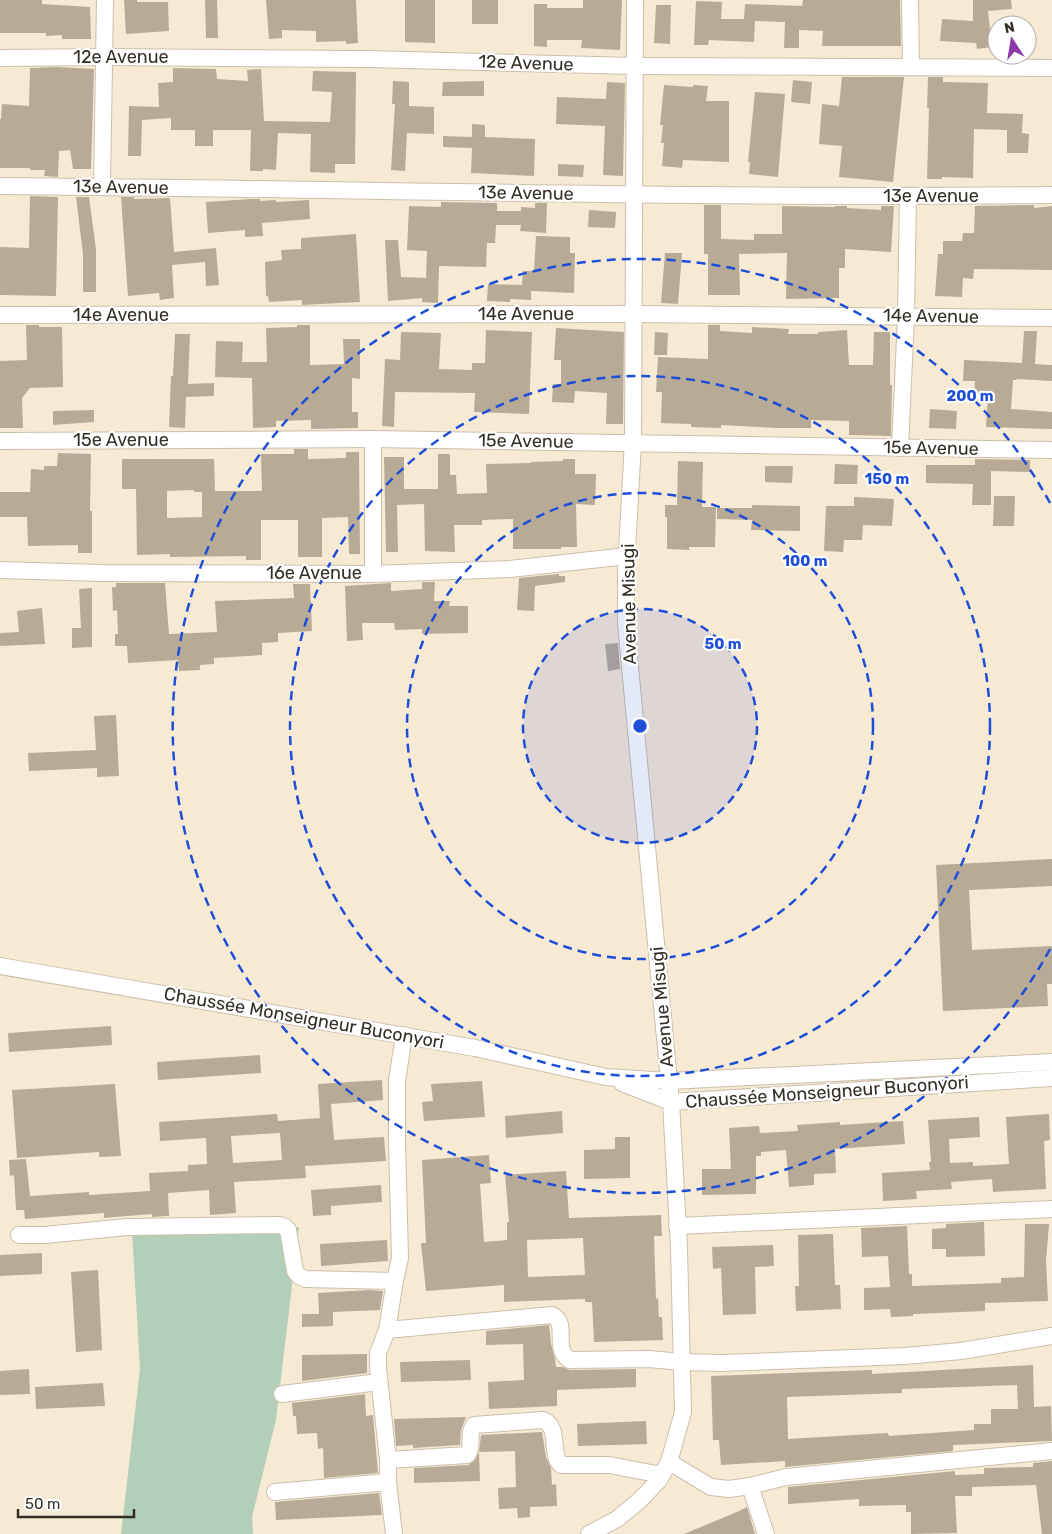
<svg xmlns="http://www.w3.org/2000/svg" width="1052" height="1534" viewBox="0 0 1052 1534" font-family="Rubik,sans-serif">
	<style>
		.green { fill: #b3ceb9 }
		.building { fill: #b7ab97; fill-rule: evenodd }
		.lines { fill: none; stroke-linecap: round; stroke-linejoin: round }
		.minor-casing { stroke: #cbbfab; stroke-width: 18 }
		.minor { stroke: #fff; stroke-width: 16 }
		.ring { fill: none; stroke: #1d4ed8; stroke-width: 2.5; stroke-dasharray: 9 6 }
		.labels { text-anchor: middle; stroke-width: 4.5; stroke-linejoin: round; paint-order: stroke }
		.street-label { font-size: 18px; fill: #332e26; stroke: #fff }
		.centre { fill: #1d4ed8; stroke: #fff; stroke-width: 2.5 }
		.ring-label { font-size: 15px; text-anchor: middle; font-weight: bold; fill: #1d4ed8; stroke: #fff; stroke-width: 4.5; stroke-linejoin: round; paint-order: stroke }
	</style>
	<rect width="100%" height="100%" fill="#f7ead5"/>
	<path class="green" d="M299,1227L276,1420L252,1517L253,1534H121L140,1369L132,1231Z"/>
	<g class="building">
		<path d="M0,0H42V4L90,7L91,39H62V35L46,36V33H0Z"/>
		<path d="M124,0H137V2H168L169,31L126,34Z"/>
		<path d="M205,0H217L218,38H206Z"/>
		<path d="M266,0H356L358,43L346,44V41L316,42V31L282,30V38L269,39Z"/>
		<path d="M405,0H435V43L405,42Z"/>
		<rect x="472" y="0" width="26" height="24"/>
		<path d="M583,0H622L620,50L581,48L582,40H547V47L534,46V4H547V8H583Z"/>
		<path d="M803,0H900L901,46H822L823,31L799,30V48H784L785,22L755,21L754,42L709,40L708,45H694L696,1L722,2L721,19H744L745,4L802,6Z"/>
		<path d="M973,0H1011L1012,9L988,11L992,47L977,49L976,43L940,41L942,19L973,21Z"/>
		<path d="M656,5H671L670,44L654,43Z"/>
		<path d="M56,67L94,69L91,169H73L70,150L59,151L58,177L44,176L45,170H30V168H0V119H1L2,104L29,106L30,68Z"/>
		<path d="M173,68L216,69L217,79L248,81L247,70L261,69L264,121L330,122L332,92L312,91L313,71L356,72L355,164H335V173L310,172L311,134L278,133L276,170L263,169V171H250L251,130H213V146H195V130H171V118L142,120L141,156H128L129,106L159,107L158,83L173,82Z"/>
		<path d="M842,77H904L893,182L839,177L842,146L819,144L822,104L839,106Z"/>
		<path d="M928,77H943V82L988,83L987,113L1023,114L1022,133L1029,134L1028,153H1007V130L974,129L973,178L942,177V179H927L929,108H927Z"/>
		<path d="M793,80L812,82L810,104L791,102Z"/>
		<path d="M393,81L409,82V106L434,107V134L407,133L405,171L391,170L395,104H392Z"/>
		<path d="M484,81V96H442L443,82Z"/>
		<path d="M607,82L625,83L623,176L603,175L605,126L556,124L557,97L606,99Z"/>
		<path d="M664,85L693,87V85L708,86L706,101H729V162L683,160L682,168L662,166L664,143H661L663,125H660Z"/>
		<path d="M755,92L785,94L778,177L749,174L750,162H748Z"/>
		<path d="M472,124L485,125V137L535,139L534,176L471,173L472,148L443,147V136L472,137Z"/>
		<path d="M558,164L584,165L583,177L558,176Z"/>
		<path d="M30,196L58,197L56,296L0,295V247L29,248Z"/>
		<path d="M76,197H89L96,249V292H83V254Z"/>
		<path d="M121,197H134V199L170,198L174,252L216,248L219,285L206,286L205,262L172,265L174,298L160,300L159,293L128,296Z"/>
		<path d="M251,199H260V201L276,200V202L309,200L310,219L262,223L263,236L245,237V230L208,233L206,202Z"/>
		<path d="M441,202L497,203V211H521V207L535,208V203H547L546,233L520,231L521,225H496L495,243H487L486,267L439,266L438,303L422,302V298L388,301L385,240H398L401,277L426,278L427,251L407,250L409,206L441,207Z"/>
		<path d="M704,205H721V239L754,240V234H782V206L835,207V206H847V208L881,210V206H894L891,252L845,249V268H839V298L786,299L787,253L739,254L740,295H708V254H704Z"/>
		<path d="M1034,205V208L1052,206V270L974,269L973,279L963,278L962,297L935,296L938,254H943V241H962L963,233H974L975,206Z"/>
		<path d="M589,210L616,212L615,228L588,227Z"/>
		<path d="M356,234L360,302L302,305V300L269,302L268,296H266L265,262L282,260L281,250L301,249V238Z"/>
		<path d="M536,236L570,237V253H575L574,293L531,291V300L510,299V302L487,301L488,284L522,285L523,271H534Z"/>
		<path d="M665,253H682L678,304L661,303Z"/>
		<path d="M26,325H39V327H62L63,387L30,388L22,398L23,428H0V361L27,360Z"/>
		<path d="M297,325H310V365L344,364L343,339H360V379L352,378V412H358V428L311,429V420L276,421V427L253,428L252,378L215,377L216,341L243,342L242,362H267L266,328L297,327Z"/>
		<path d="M708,325H720V331L752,333V327L789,329L788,334H818V332L847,330L849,365H873L874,332H890V385H892L891,436L849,435V421L811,420V428H778L721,425V428L691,427V424L661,423L662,392H656L658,357L708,359Z"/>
		<path d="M556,328L624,332L623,424H606L607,393L575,391L574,403L552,402L553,384H561V360H554Z"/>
		<path d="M486,330L532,332L529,414L474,412L475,393L395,392L394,427L382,426L385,359L400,360L401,332L441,333L439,369L472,370V363H485Z"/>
		<path d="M1024,331H1037L1035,364L1052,365V381L1017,379L1016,380H1013L1011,409L1052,412V429L986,427L988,395L974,394L975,381H963L964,360L1022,363Z"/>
		<path d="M655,332L668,333L667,355H654Z"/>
		<path d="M175,334H190L188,384L214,383V396L186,397L185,428L169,427L171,376H173Z"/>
		<path d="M930,409L957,411L956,429L929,428Z"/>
		<path d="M94,410V422L53,425V411Z"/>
		<path d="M294,449H308V459L346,458V452H359L360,554H349L348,517L322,518V557H298V520H261V560H246V556L170,557V554L137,555L136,489H122V459H214L215,491H262L261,454H294ZM194,490V492H202V517L167,518V491Z"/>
		<path d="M58,453L91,454L90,511H92V553H78V545L28,546L27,517H0V492H30L31,469L44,470V466H57Z"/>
		<path d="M438,454H450V475H456L457,494L487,493L486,464L531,463V462L563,461V459H575V474H596L595,505L576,504L577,547H561V549H513V519L482,520V525H454L455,552L425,551L424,504L397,505L398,552H386L384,457H404V489H438Z"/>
		<path d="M975,459L1030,460V472L991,471V505H972L973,484L926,483V465H975Z"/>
		<path d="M678,461L703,462L702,507H716L715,547H689V550L667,549V517H665V505H677Z"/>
		<path d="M835,464L858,465L857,484H834Z"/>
		<path d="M765,466H793L792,483L765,482Z"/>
		<path d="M994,496H1015L1014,526H993Z"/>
		<path d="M854,497L894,499L892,526L863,525L862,540H844L843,552L824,551L826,506H854Z"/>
		<path d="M752,505L800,506V531L751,530L752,520L717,519V508H752Z"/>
		<path d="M559,574V576H565V582L535,586L534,611L517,610L519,578Z"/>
		<path d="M422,582H435L434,601H450L449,606H468V633L422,634V629L395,630L394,623H362L363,640L347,641L345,586L391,583V591L422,589Z"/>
		<path d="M116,583H165L169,634L217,632L215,601L294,598L293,584H310L312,631L278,633V642L262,643V655L214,658V664L200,665V670L179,671L178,660L128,663L127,646H115V634H118L117,610L113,611L112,587H116Z"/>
		<path d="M92,588V647L72,648V628H81L79,589Z"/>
		<path d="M42,608L45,644L0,646V633L19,632L17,611Z"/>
		<path d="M618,643L620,669L608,671L605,644Z"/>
		<path d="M116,715L119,776L97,777V768L29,771L28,753L96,750L94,716Z"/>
		<path d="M1052,859V886L969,890L972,950L1052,946V984H1047L1048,1006L943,1011L936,865Z"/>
		<path d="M111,1026L112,1045L9,1052L8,1033Z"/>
		<path d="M260,1055L261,1073L158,1080L157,1062Z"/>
		<path d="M382,1080L383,1100L331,1104L334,1140L384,1137L386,1161L305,1166L306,1178L234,1182L236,1213L210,1215L209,1190L168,1193L169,1216L152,1217V1214L104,1218V1213L25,1219L24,1210H16L14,1175L10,1176L9,1160L26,1159L30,1196L89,1192V1195L150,1191L149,1173L188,1171V1165L207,1164L206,1138L160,1141L159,1122L277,1114L278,1121L320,1118L318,1084ZM280,1133L282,1160L233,1163L231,1136Z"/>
		<path d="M482,1081L485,1117L424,1121L422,1102L433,1101L431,1084Z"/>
		<path d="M115,1084L121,1156L99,1157V1152L17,1158L12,1090Z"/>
		<path d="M562,1111L563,1133L506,1138L505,1116Z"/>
		<path d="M1049,1114L1050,1140L1044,1141L1046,1189L993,1192L992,1179L951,1182L952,1189L916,1191L917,1199L883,1201L882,1173L930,1170L929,1162H931L928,1120L979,1117L980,1137L949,1139L950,1163L973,1162V1166L1009,1164L1006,1117Z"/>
		<path d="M903,1121L905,1144L835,1149L836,1173L814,1174V1185L789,1187L786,1150L761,1152V1156H756V1194L702,1195V1169H731L729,1128L759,1126L760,1133L798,1131L797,1125L840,1122V1125Z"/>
		<path d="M615,1137H630V1178L584,1179V1150L615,1149Z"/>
		<path d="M489,1155L491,1183L480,1184L484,1242L507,1240V1222H509L505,1175L566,1171L569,1218L661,1215L662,1236H654L656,1299L658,1298L659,1317H662L663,1340L594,1342L592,1302H585V1299L504,1302V1285L426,1291L421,1243H426L422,1160ZM583,1238L585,1275L528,1277L527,1240Z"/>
		<path d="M381,1185L382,1202L331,1206V1215L313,1216L311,1190Z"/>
		<path d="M984,1222L985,1256L946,1257V1249H932V1229L946,1228V1224Z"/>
		<path d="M1025,1224H1049L1046,1261L1048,1301L985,1303V1311L913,1314V1316L891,1317L890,1309L864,1310V1288L890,1287L888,1256L862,1257L861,1228L907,1226L909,1274H912V1286L1001,1283V1278L1024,1277Z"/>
		<path d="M833,1234L835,1285H840L841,1309L796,1311L795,1286H799L798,1235Z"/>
		<path d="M387,1240L388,1261L321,1266L320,1244Z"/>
		<path d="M773,1245L774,1266L755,1267L756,1314L723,1315L721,1268L713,1269L712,1247Z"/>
		<path d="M42,1253V1274L0,1276V1255Z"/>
		<path d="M98,1270L102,1350L76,1352L71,1272Z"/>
		<path d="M369,1290L383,1291L380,1310L333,1312V1326L302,1327V1314H319L318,1293Z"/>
		<path d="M549,1325L551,1344L555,1359L556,1367H563L570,1370L636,1369V1387L557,1390V1406L489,1409L488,1382L524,1380L523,1344L486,1345V1331Z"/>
		<path d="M367,1354V1373L302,1381V1355Z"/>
		<path d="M470,1360L471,1380L401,1382L400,1362Z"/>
		<path d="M1033,1365L1034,1407L1051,1406L1052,1441L953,1445V1451L785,1467V1461L721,1465L719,1440H713L711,1376L872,1370V1374ZM1017,1385L1018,1409H991V1424H974V1430L889,1436L888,1433L788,1439L787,1397L902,1393V1389Z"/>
		<path d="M29,1369L30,1394L0,1395V1371Z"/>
		<path d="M103,1383L105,1406L36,1409L35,1387Z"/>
		<path d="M365,1394L366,1416L373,1415L378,1473L324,1478L323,1448L318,1449L317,1433L297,1434L296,1416H293L292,1403Z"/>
		<path d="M466,1417L461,1430L460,1445L413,1448V1445L396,1446L394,1419Z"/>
		<path d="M646,1421L647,1444L578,1446L577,1424Z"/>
		<path d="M542,1432L546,1457L551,1468L552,1485L556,1484L557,1506L530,1507V1517L518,1518L517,1508L499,1509L498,1488L516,1487L515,1451L479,1452L481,1435Z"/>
		<path d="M479,1452L480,1481L414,1483V1468L468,1465L475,1460Z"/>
		<path d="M1052,1461V1534H1042L1036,1485L972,1487V1496H955L957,1533L911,1534V1512H906V1505L859,1506V1499L788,1504V1487L955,1471V1475L984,1474V1468L1033,1467V1463Z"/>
		<path d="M379,1493L382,1515L276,1520L275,1502Z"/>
		<path d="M747,1507L755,1534H684L737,1512Z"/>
	</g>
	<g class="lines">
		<g class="minor-casing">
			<g id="minor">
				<path d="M910,0L911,67"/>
				<path d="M0,58L105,57L368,59L634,66L1052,68"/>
				<path d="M0,186C351,189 701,199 1052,195"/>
				<path d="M102,187L105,0"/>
				<path d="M0,315L634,314L1052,318"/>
				<path d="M373,439V574"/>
				<path d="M0,441L373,439L1052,450"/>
				<path d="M900,448L906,316L908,196"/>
				<path d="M0,570L101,573L373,574L510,569L627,556"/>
				<path d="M0,966L475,1048L606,1077L669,1081L1052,1062"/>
				<path d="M622,1083L671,1102L1052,1078"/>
				<path d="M677,1226L1052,1209"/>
				<path d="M19,1235H45L127,1227L280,1225L285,1227L288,1230L295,1271L299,1276L305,1279L395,1281"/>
				<path d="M387,1330L552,1315C570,1323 551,1349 570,1360L649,1359L682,1362L722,1363L905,1356L961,1351L1052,1336"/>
				<path d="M282,1394L379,1382"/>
				<path d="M388,1460L467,1455C474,1446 467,1434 474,1425L543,1420C561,1427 549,1453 561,1465H609L662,1475"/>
				<path d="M669,1462L711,1487L729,1489L750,1486L766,1534"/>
				<path d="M750,1486L786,1477L1052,1451"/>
				<path d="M275,1492L388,1482"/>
				<path d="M394,1534L388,1482V1460L378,1368V1353L387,1330L395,1281L400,1258L397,1142V1081L404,1035"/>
				<path d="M589,1534L617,1519L640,1500L659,1480L669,1462L683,1412L679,1248L671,1102L626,624V568L633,442L635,0"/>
			</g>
		</g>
		<use href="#minor" class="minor"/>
	</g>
	<circle cx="640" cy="726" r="117" fill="#1d4ed8" fill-opacity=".12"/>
	<g class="ring">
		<circle cx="640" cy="726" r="117"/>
		<circle cx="640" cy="726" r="233"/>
		<circle cx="640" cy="726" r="350"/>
		<path d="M1050 949A467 467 0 1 1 1050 503"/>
	</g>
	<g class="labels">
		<g class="street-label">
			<text x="121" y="63">12e Avenue</text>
			<text transform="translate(526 63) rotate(2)" y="6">12e Avenue</text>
			<text transform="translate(121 187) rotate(1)" y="6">13e Avenue</text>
			<text transform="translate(526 193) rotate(1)" y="6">13e Avenue</text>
			<text x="931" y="202">13e Avenue</text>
			<text x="526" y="320">14e Avenue</text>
			<text x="121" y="321">14e Avenue</text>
			<text transform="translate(931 316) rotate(1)" y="6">14e Avenue</text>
			<text x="121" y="446">15e Avenue</text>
			<text transform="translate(526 441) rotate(1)" y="6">15e Avenue</text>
			<text transform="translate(931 448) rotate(1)" y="6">15e Avenue</text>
			<text x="314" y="579">16e Avenue</text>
			<text transform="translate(629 604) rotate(-91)" y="6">Avenue Misugi</text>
			<text transform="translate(662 1007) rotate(-95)" y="6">Avenue Misugi</text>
			<text transform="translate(304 1018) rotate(10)" y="6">Chaussée Monseigneur Buconyori</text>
			<text transform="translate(827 1092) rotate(-4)" y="6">Chaussée Monseigneur Buconyori</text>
		</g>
	</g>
	<circle cx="640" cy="726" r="8" class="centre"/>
	<g class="ring-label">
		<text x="970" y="401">200 m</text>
		<text x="887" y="484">150 m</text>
		<text x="805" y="566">100 m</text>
		<text x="723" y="649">50 m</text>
	</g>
	<g transform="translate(1012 40) rotate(348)"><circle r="24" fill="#ffffff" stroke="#adaba8"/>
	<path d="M0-4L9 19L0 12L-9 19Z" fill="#8d3aa9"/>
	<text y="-8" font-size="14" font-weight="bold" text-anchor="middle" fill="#332e26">N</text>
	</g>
	<path d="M18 1509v8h116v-8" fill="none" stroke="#332e26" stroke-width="2.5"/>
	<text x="25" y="1509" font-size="15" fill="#332e26" stroke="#ffffff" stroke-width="4" paint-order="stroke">50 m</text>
</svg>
